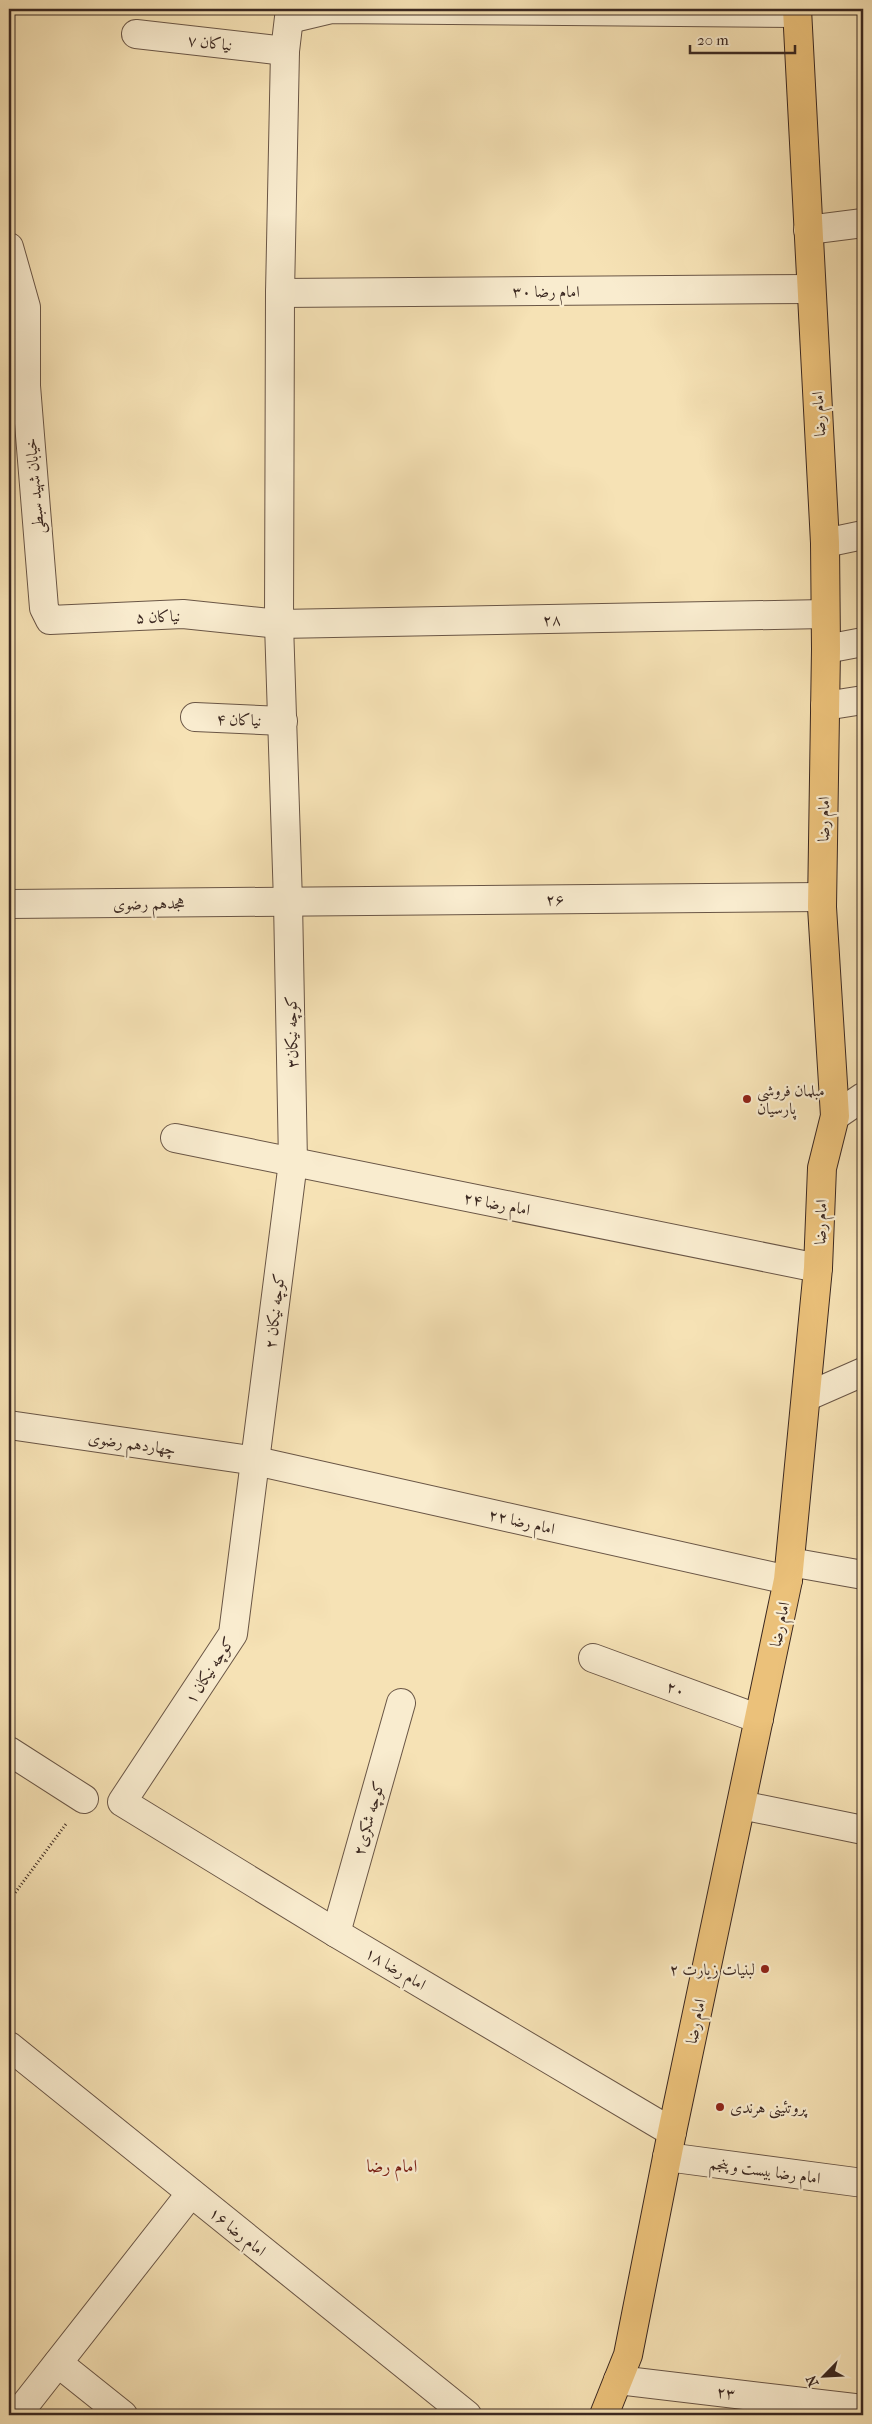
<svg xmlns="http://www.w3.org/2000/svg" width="872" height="2424" viewBox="0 0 872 2424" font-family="'IM FELL French Canon',Amiri,serif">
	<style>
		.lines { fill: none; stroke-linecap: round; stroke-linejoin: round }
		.minor-casing { stroke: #6a5646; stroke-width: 30 }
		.major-casing { stroke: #3b2821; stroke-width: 30 }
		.path { stroke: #3b2821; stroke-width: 3; stroke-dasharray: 1 2.5; stroke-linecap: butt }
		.minor { stroke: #f9eccf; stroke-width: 28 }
		.major { stroke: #ebc17a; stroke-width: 28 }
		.poi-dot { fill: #8f2418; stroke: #f9eccf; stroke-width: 2 }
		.labels { text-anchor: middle; stroke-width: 4.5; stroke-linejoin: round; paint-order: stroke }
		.street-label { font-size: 16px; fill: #3b2821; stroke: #f9eccf }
		.poi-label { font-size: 16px; fill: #3b2821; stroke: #f9eccf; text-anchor: start }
		.neighbourhood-label { font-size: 18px; fill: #7a1f14; stroke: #f9eccf }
	</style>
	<rect width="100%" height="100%" fill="#f6e2b5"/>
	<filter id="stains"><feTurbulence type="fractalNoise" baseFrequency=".004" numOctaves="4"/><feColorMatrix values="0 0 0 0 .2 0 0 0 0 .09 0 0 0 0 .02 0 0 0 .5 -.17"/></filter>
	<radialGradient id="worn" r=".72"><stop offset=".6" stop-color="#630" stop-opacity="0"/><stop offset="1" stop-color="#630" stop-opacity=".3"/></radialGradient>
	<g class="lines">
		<g class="minor-casing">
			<g id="minor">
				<path d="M290,9L285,51L280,293L279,624L288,902L293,1162L233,1634L122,1802L336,1933L672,2132"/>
				<path d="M290,19L332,9L797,13"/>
				<path d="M136,34L285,51"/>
				<path d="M808,230L863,223"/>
				<path d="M9,247L26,307V386L44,608L50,620L183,614L279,624L825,614"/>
				<path d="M280,293L811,289"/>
				<path d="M825,543L863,535"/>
				<path d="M826,649L863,642"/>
				<path d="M825,706L863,700"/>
				<path d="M195,717L283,721"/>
				<path d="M9,904L822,897"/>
				<path d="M835,1116L863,1097"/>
				<path d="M175,1138L818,1268"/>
				<path d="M806,1397L863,1372"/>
				<path d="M9,1425L256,1461L788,1580"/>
				<path d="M790,1562L863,1575"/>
				<path d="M593,1658L759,1719"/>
				<path d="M9,1751L84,1799"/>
				<path d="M741,1805L863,1830"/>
				<path d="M336,1933L401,1703"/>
				<path d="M9,2046L467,2415"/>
				<path d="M667,2157L863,2183"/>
				<path d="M58,2363L123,2415"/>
				<path d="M618,2380L863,2409"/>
				<path d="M17,2415L191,2193"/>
			</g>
		</g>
		<g class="major-casing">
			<path id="major" d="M604,2415L628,2355L672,2132L788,1580L818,1268L822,1168L835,1116L822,907L826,649L825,543L797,9"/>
		</g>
		<path class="path" d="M9,1901L66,1824"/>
		<use href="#minor" class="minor"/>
		<use href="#major" class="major"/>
	</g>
	<g class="poi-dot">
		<circle cx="747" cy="1099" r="5"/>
		<circle cx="765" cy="1969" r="5"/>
		<circle cx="720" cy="2107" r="5"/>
	</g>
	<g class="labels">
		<g class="street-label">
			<text transform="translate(210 42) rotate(7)" y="6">۷ نیاکان</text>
			<text x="546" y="297">امام رضا ۳۰</text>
			<text transform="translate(818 414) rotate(-93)" y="6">امام رضا</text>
			<text transform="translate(34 486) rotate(-95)" y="6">خیابان شهید سبطی</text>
			<text transform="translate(158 616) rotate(-2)" y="6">۵ نیاکان</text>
			<text transform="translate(552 619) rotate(-1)" y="6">۲۸</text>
			<text transform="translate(239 719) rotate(2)" y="6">۴ نیاکان</text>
			<text transform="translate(823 819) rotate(-89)" y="6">امام رضا</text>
			<text x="555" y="905">۲۶</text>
			<text transform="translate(149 903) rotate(-1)" y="6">هجدهم رضوی</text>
			<text transform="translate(291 1032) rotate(-91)" y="6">کوچه نیکان۳</text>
			<text transform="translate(497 1203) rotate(11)" y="6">امام رضا ۲۴</text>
			<text transform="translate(820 1222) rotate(-88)" y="6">امام رضا</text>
			<text transform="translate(274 1311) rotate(-83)" y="6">کوچه نیکان ۲</text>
			<text transform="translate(132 1443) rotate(8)" y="6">چهاردهم رضوی</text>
			<text transform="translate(522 1521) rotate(13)" y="6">امام رضا ۲۲</text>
			<text transform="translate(779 1624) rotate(-78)" y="6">امام رضا</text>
			<text transform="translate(209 1670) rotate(-57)" y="6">کوچه نیکان ۱</text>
			<text transform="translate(676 1688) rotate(20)" y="6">۲۰</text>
			<text transform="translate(368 1818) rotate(-74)" y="6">کوچه شکری۲</text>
			<text transform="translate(396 1968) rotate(31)" y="6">امام رضا ۱۸</text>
			<text transform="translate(695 2021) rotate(-78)" y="6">امام رضا</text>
			<text transform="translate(765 2170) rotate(8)" y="6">امام رضا بیست و پنجم</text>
			<text transform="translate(238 2231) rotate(39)" y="6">امام رضا ۱۶</text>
			<text transform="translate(726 2392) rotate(7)" y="6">۲۳</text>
		</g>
		<g class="poi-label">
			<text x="757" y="1096">مبلمان فروشی<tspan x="757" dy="18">پارسیان</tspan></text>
			<text x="755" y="1975" text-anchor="end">لبنیات زیارت ۲</text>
			<text x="730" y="2113">پروتئینی هرندی</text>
		</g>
		<g class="neighbourhood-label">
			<text x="392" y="2172">امام رضا</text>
		</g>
	</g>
	<rect width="872" height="2424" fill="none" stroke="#f6e2b5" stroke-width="30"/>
	<rect x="10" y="10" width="852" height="2404" fill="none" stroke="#3b2821" stroke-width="2.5"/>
	<rect x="15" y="15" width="842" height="2394" fill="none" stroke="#3b2821"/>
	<g transform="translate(824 2376) rotate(246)" stroke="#f9eccf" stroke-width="4" paint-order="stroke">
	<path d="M0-4L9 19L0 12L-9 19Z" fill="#3b2821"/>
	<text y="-8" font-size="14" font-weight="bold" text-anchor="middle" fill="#3b2821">N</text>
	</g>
	<path d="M690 45v8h105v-8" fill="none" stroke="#3b2821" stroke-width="2.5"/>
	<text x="697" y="45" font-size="15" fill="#3b2821" stroke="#f9eccf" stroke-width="4" paint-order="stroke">20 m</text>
	<rect width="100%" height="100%" filter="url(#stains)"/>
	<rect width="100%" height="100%" fill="url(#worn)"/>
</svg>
